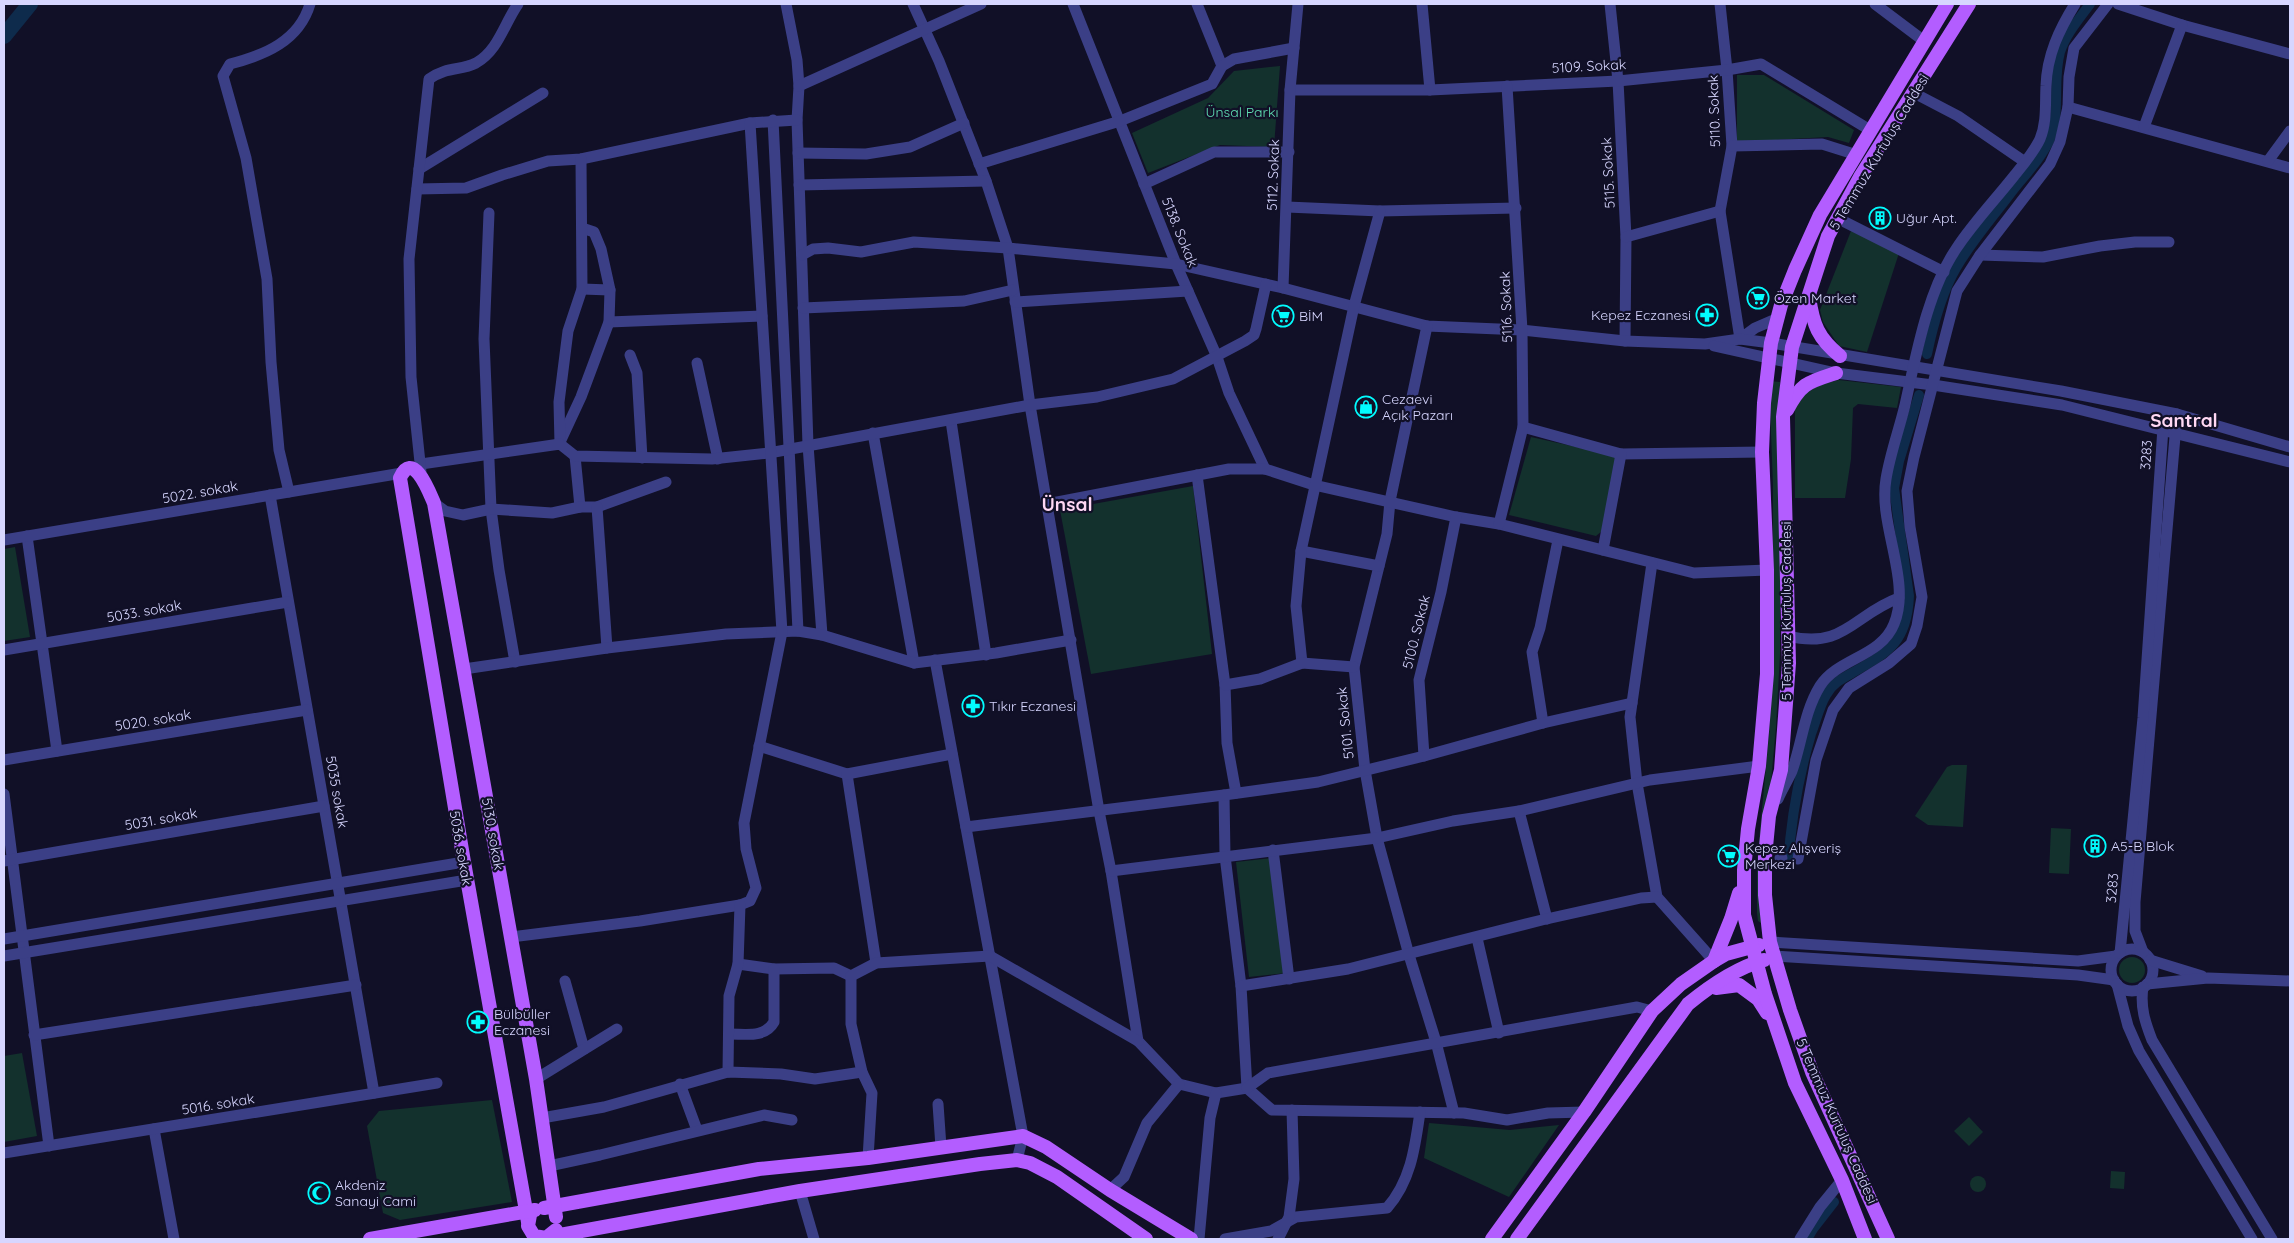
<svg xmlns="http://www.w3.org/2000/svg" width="2294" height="1243" viewBox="0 0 2294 1243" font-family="Quicksand,sans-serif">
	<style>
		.green { fill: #13312d }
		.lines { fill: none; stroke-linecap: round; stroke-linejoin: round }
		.canal { stroke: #0e2b4c; stroke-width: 10 }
		.river { stroke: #0e2b4c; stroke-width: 16 }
		.minor { stroke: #3b3f86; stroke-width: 11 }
		.major { stroke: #b35dff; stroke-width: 14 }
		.labels { text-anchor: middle; stroke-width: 4.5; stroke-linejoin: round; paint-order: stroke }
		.street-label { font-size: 14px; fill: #d7d6ff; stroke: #111027 }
		.park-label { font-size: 14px; fill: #61e0b4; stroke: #111027 }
		.poi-label { font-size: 14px; fill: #d7d6ff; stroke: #111027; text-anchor: start }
		.district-label { font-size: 19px; font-weight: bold; fill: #ffd8f4; stroke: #111027 }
	</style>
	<rect width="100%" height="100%" fill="#111027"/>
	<g class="green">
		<path d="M1280,66L1274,147L1220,145L1148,173L1132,133L1208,98L1234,71Z"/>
		<path d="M1737,75H1764L1854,130L1849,143L1828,137L1737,142Z"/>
		<path d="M1851,231L1899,253L1867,352L1839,346L1823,322L1820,310Z"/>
		<path d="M1839,380L1901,387L1897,408L1858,404L1853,408L1851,459L1845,498H1795V404C1806,389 1821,384 1839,380Z"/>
		<path d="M1769,381L1780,382V654L1776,727L1768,815L1764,921L1761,923L1758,921L1757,913V862L1769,735L1773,655V486Z"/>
		<path d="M1531,437L1613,455L1616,458L1602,531L1596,536L1509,515Z"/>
		<path d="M1193,486L1212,654L1091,674L1060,510Z"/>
		<path d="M15,547L30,637L4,641V549Z"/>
		<path d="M1952,765H1967L1963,827L1928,825L1915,816L1947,767Z"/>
		<path d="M2051,828L2071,829L2069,874L2049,873Z"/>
		<path d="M1272,858L1286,973L1249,977L1236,862Z"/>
		<circle cx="2132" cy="970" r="13"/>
		<path d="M22,1053L37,1136L4,1142V1056Z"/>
		<path d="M492,1100L512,1202L400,1220L383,1213L367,1126L379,1111Z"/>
		<path d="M1969,1117L1983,1132L1969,1146L1954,1131Z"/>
		<path d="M1429,1123L1510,1130L1559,1125L1509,1197L1424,1158Z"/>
		<path d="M2111,1171L2125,1172L2124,1189L2110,1188Z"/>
		<circle cx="1978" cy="1184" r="8"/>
	</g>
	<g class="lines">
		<g class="canal">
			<path d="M1927,354C1933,325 1941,294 1956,268C1971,242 1992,218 2010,194C2023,177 2041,159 2050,139C2061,110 2052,81 2060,52C2066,34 2079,19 2090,4"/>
			<path d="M1788,865C1791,819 1798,778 1811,734C1816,721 1819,707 1826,695C1832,684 1841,679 1852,673C1889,652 1907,642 1909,596L1894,488L1899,461L1919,395"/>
			<path d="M1807,1239L1813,1229L1834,1202"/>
		</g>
		<path class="river" d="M4,36L30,4"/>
		<g class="minor">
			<path d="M786,4L797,60L799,86L797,120L808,445L822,635"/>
			<path d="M913,4L939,61L986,181L1008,248L1030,405L1099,811L1111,871L1138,1041L1179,1084L1216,1093L1247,1088L1272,1110L1464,1113L1507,1120L1548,1113L1584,1112"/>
			<path d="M1073,4L1176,264L1217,357L1229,393L1265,469"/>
			<path d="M1197,4L1222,66"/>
			<path d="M1422,4L1430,90"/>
			<path d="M1610,4L1618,81L1626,237L1625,341"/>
			<path d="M1720,4L1727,70L1732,146L1720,211L1740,339L1755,328L1778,318"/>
			<path d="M1875,4L1924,41"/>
			<path d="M2118,4L2182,25L2290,54"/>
			<path d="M799,86L981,4"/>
			<path d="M1290,90H1430L1618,81L1727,70L1761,64L1870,130"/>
			<path d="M1914,93L1958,116L2025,162"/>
			<path d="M2068,107L2290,168"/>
			<path d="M773,120L798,631"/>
			<path d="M2144,127L2182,25"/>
			<path d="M1732,146L1822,144L1857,155"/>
			<path d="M798,153L866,154L910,147L964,123"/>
			<path d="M2268,161L2290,131"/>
			<path d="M979,164L1120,121L1212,84L1222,66L1234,59L1294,48"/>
			<path d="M419,169L543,93"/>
			<path d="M1144,184L1214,152H1289"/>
			<path d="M799,185L986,181"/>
			<path d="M417,189L466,188L502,175L548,161L581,159L750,123L797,120"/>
			<path d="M1287,207L1380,211L1516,208"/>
			<path d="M489,213L484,339L491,509L499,570L515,662"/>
			<path d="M1837,218L1944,272"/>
			<path d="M1626,237L1720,211"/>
			<path d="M802,255L813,249L828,248L861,252L914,242L1008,248L1176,264L1283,288L1427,326L1522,330L1625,341L1705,344L1740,339L1771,343L2061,391L2177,414L2290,447"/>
			<path d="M1980,255L2043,257L2100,246L2135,242H2169"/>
			<path d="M1283,288L1290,90L1298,4"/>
			<path d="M582,289L610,290"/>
			<path d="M1015,302L1188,291"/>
			<path d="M803,308L964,301L1013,290"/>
			<path d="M609,322L762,316"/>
			<path d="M1427,326L1390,501L1387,534L1354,667L1365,770L1377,838L1409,955L1436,1042L1454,1113"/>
			<path d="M1714,346L1836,373L1933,385L2062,405L2290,462"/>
			<path d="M630,355L637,373L642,458"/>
			<path d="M697,363L718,459"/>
			<path d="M951,421L986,655"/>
			<path d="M1523,427L1621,454L1762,452"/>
			<path d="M873,433L914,663"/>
			<path d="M561,440L581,397L609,322L610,290L601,249L594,232L582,228"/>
			<path d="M560,444L559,402L568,331L582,289L581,159"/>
			<path d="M575,456L580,507"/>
			<path d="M421,464L560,444L575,456L712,459L769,453L1030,405L1097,397L1173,379L1245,341L1254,335L1256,329L1266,284"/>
			<path d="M421,472L411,377L409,259L429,79C448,66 460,71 476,63C498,51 504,24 518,4"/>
			<path d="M1197,475L1225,685L1227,743L1236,793"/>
			<path d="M289,492L279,450L271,362L267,279L246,158L223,76L230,64C265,55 299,41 310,4"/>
			<path d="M270,495L374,1093"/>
			<path d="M434,503L445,511L463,515L491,509L552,513L580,507H597L666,482"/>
			<path d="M1047,504L1229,469H1265L1314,485L1456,517L1499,524L1694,573L1767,570"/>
			<path d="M597,507L607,648"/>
			<path d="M1499,524L1523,427L1522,330L1507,86"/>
			<path d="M27,536L57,751"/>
			<path d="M4,540L402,473"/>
			<path d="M1603,550L1621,454"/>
			<path d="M1301,551L1379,566"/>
			<path d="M1652,563L1630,717L1637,783L1657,897L1714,961"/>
			<path d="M1788,636C1844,650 1854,614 1899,598"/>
			<path d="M4,650L288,602"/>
			<path d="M935,660L1023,1136L1017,1160"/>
			<path d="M1302,663L1296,606L1301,551L1354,306L1380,211"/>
			<path d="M464,669L607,648L726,634L798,631L822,635L914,663L996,653L1071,640"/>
			<path d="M1225,685L1260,679L1302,663L1354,667"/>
			<path d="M1543,723L1532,652L1540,628L1558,540"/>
			<path d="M759,746L847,774L876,963"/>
			<path d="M1424,756L1419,680L1441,592L1456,517"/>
			<path d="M4,760L307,710"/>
			<path d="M847,774L952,754"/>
			<path d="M4,794L49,1146"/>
			<path d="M1224,795L1225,856L1241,986L1247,1088"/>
			<path d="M1778,799C1782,790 1788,780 1792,771C1802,743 1804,712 1820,686C1838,658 1881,657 1894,624C1912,581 1878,525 1886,479C1890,454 1899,430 1905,405C1916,356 1927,292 1956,249C1973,223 1995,200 2014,176C2023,165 2034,152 2040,139C2047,122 2045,104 2046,86C2047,55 2059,30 2075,4"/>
			<path d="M1519,811L1547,919"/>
			<path d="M966,827L1224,795L1318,782L1424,756L1543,723L1632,703"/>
			<path d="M1273,850L1289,979"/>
			<path d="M1780,858H1782"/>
			<path d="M1798,859L1816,760L1833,710L1849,688L1889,663L1911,644L1917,626L1922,597L1910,527L1907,491L1914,457L1957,291L1980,255L2050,164L2060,142L2068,107L2069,77L2074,48L2108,4"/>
			<path d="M4,861L324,806"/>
			<path d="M1111,871L1377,838L1453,821L1519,811L1650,780L1759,766"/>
			<path d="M511,937L640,921L740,905L750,901L756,888L746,849L744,823L782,632L750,123"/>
			<path d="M1477,938L1499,1033"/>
			<path d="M4,939L464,862"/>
			<path d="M1770,942L2078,961L2116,956"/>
			<circle cx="2132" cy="970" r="21"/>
			<path d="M2143,952L2135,931V902L2176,425"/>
			<path d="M2120,953L2143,718L2163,428L2177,414"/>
			<path d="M4,956L467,880"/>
			<path d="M1775,956L2078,975L2114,980"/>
			<path d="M2150,960L2202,976"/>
			<path d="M738,964L774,969L834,968L851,976"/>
			<path d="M565,981L584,1049"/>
			<path d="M2117,984L2128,1026L2139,1051L2252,1239"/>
			<path d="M2147,984L2208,978L2290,981"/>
			<path d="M1241,986L1348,969L1542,920L1641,898L1657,897"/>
			<path d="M2143,987C2140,1007 2145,1022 2152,1040L2272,1239"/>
			<path d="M730,1034C746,1034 765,1038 774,1022V969"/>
			<path d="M34,1035L356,985"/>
			<path d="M728,1072L729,996L738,964L740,905"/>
			<path d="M536,1079L617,1029"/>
			<path d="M680,1084L697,1130"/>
			<path d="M1247,1088L1268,1073L1637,1007L1652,1011"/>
			<path d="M938,1104L941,1147"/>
			<path d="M542,1118L604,1107L728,1072L781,1074L815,1079L862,1072"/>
			<path d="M154,1129L174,1239"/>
			<path d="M4,1153L437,1083"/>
			<path d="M868,1158L872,1093L862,1072L851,1024V976L876,963L990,956L1138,1041"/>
			<path d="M549,1166L600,1155L764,1115L792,1120"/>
			<path d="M1110,1190L1124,1177L1147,1123L1179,1084"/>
			<path d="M800,1191L814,1239"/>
			<path d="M1199,1239L1210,1118L1216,1093"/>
			<path d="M1225,1239L1271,1231L1296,1217L1387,1208C1411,1181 1415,1147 1420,1112"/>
			<path d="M1278,1239L1289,1217L1294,1179L1292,1110"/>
			<path d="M1800,1239L1820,1207L1842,1180"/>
		</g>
		<g class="major">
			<path d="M1809,297C1813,325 1818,338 1840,356"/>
			<path d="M1787,410C1801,383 1808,382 1836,373"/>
			<path d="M1714,961L1731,919L1739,893"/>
			<path d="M1716,988L1739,985L1758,999L1767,1013"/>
			<path d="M544,1208L759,1169L868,1158L1023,1136L1046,1147L1110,1190L1191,1239"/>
			<path d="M530,1215L528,1226L534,1236L546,1238L556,1230"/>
			<path d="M528,1222L464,862L400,478C413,448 430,494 434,503L536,1079L556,1217"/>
			<path d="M549,1237L800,1191L980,1164L1017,1160L1030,1163L1057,1177L1146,1239"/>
			<path d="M370,1239L535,1210"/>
			<path d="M1492,1239L1584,1112L1652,1011L1681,984L1714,961L1726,954L1759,945"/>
			<path d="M1517,1239L1688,1004C1710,986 1736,968 1764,960"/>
			<path d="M1865,1239L1842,1180L1795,1083L1765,994L1744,915V870L1748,829L1759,766L1767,674V570L1762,452L1764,403L1771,343L1781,305L1795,270L1820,215L1947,4"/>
			<path d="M1888,1239L1812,1072L1790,1010L1770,942L1765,895V857L1769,816L1781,770L1789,663L1783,417L1792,347L1828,236L1860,177L1969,4"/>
		</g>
	</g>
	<defs>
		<g id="building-ring" transform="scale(1.125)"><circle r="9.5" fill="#111027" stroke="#02fcfe" stroke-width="1.5"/><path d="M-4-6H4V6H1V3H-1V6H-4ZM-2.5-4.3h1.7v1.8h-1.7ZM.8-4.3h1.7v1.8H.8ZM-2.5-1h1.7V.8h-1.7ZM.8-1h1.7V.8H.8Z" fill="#02fcfe"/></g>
		<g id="supermarket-ring" transform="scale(1.125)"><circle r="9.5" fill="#111027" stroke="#02fcfe" stroke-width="1.5"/><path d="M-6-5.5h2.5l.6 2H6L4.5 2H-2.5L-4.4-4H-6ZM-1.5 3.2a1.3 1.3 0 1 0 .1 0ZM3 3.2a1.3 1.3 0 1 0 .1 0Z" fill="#02fcfe"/></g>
		<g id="pharmacy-ring" transform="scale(1.125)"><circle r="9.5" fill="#111027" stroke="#02fcfe" stroke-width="1.5"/><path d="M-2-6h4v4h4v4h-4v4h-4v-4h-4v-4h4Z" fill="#02fcfe"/></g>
		<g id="shop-ring" transform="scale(1.125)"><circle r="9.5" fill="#111027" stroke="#02fcfe" stroke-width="1.5"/><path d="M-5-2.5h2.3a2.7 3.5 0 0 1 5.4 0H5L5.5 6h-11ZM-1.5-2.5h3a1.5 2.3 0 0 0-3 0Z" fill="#02fcfe"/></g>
		<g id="mosque-ring" transform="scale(1.125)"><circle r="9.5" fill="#111027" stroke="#02fcfe" stroke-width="1.5"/><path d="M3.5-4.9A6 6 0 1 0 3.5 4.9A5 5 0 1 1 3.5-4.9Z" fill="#02fcfe"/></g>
	</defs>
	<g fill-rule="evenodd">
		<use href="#building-ring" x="1880" y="218"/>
		<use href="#supermarket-ring" x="1758" y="298"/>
		<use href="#pharmacy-ring" x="1707" y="315"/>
		<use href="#supermarket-ring" x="1283" y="316"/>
		<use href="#shop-ring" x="1366" y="407"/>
		<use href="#pharmacy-ring" x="973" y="706"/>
		<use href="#building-ring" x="2095" y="846"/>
		<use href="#supermarket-ring" x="1729" y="856"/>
		<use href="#pharmacy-ring" x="478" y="1022"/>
		<use href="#mosque-ring" x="319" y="1193"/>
	</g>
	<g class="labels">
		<g class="street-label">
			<text transform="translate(1589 66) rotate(-3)" y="5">5109. Sokak</text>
			<text transform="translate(1714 111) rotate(-92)" y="5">5110. Sokak</text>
			<text transform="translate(1879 152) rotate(-59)" y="5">5 Temmuz Kurtuluş Caddesi</text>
			<text transform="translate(1608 173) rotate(-93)" y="5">5115. Sokak</text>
			<text transform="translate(1273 175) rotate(-88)" y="5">5112. Sokak</text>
			<text transform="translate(1180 232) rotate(68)" y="5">5138. Sokak</text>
			<text transform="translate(1506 307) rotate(-92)" y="5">5116. Sokak</text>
			<text transform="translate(2146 455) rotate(-86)" y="5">3283</text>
			<text transform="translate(200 492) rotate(-10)" y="5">5022. sokak</text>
			<text transform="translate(144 611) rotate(-10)" y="5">5033. sokak</text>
			<text transform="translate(1786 611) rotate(-90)" y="5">5 Temmuz Kurtuluş Caddesi</text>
			<text transform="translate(1416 632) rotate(-76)" y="5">5100. Sokak</text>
			<text transform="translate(153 720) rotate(-9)" y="5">5020. sokak</text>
			<text transform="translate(1345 723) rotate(-96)" y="5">5101. Sokak</text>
			<text transform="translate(337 792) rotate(80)" y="5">5035 sokak</text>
			<text transform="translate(161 819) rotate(-10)" y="5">5031. sokak</text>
			<text transform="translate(493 834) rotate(80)" y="5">5130. sokak</text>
			<text transform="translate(461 848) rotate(80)" y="5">5036. sokak</text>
			<text transform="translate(2112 888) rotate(-85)" y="5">3283</text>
			<text transform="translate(218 1104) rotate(-9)" y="5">5016. sokak</text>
			<text transform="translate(1837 1121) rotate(66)" y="5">5 Temmuz Kurtuluş Caddesi</text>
		</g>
		<g class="park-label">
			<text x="1242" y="117">Ünsal Parkı</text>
		</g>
		<g class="poi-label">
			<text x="1896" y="223">Uğur Apt.</text>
			<text x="1774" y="303">Özen Market</text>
			<text x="1691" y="320" text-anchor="end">Kepez Eczanesi</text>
			<text x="1299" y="321">BİM</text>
			<text x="1382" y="404">Cezaevi<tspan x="1382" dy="16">Açık Pazarı</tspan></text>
			<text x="989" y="711">Tıkır Eczanesi</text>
			<text x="2111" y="851">A5-B Blok</text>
			<text x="1745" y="853">Kepez Alışveriş<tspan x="1745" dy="16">Merkezi</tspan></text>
			<text x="494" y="1019">Bülbüller<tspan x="494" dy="16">Eczanesi</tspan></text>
			<text x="335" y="1190">Akdeniz<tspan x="335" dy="16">Sanayi Cami</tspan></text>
		</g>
		<g class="district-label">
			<text x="2184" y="427">Santral</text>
			<text x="1067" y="511">Ünsal</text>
		</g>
	</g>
	<rect width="2294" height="1243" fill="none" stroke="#d7d6ff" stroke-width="10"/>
</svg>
